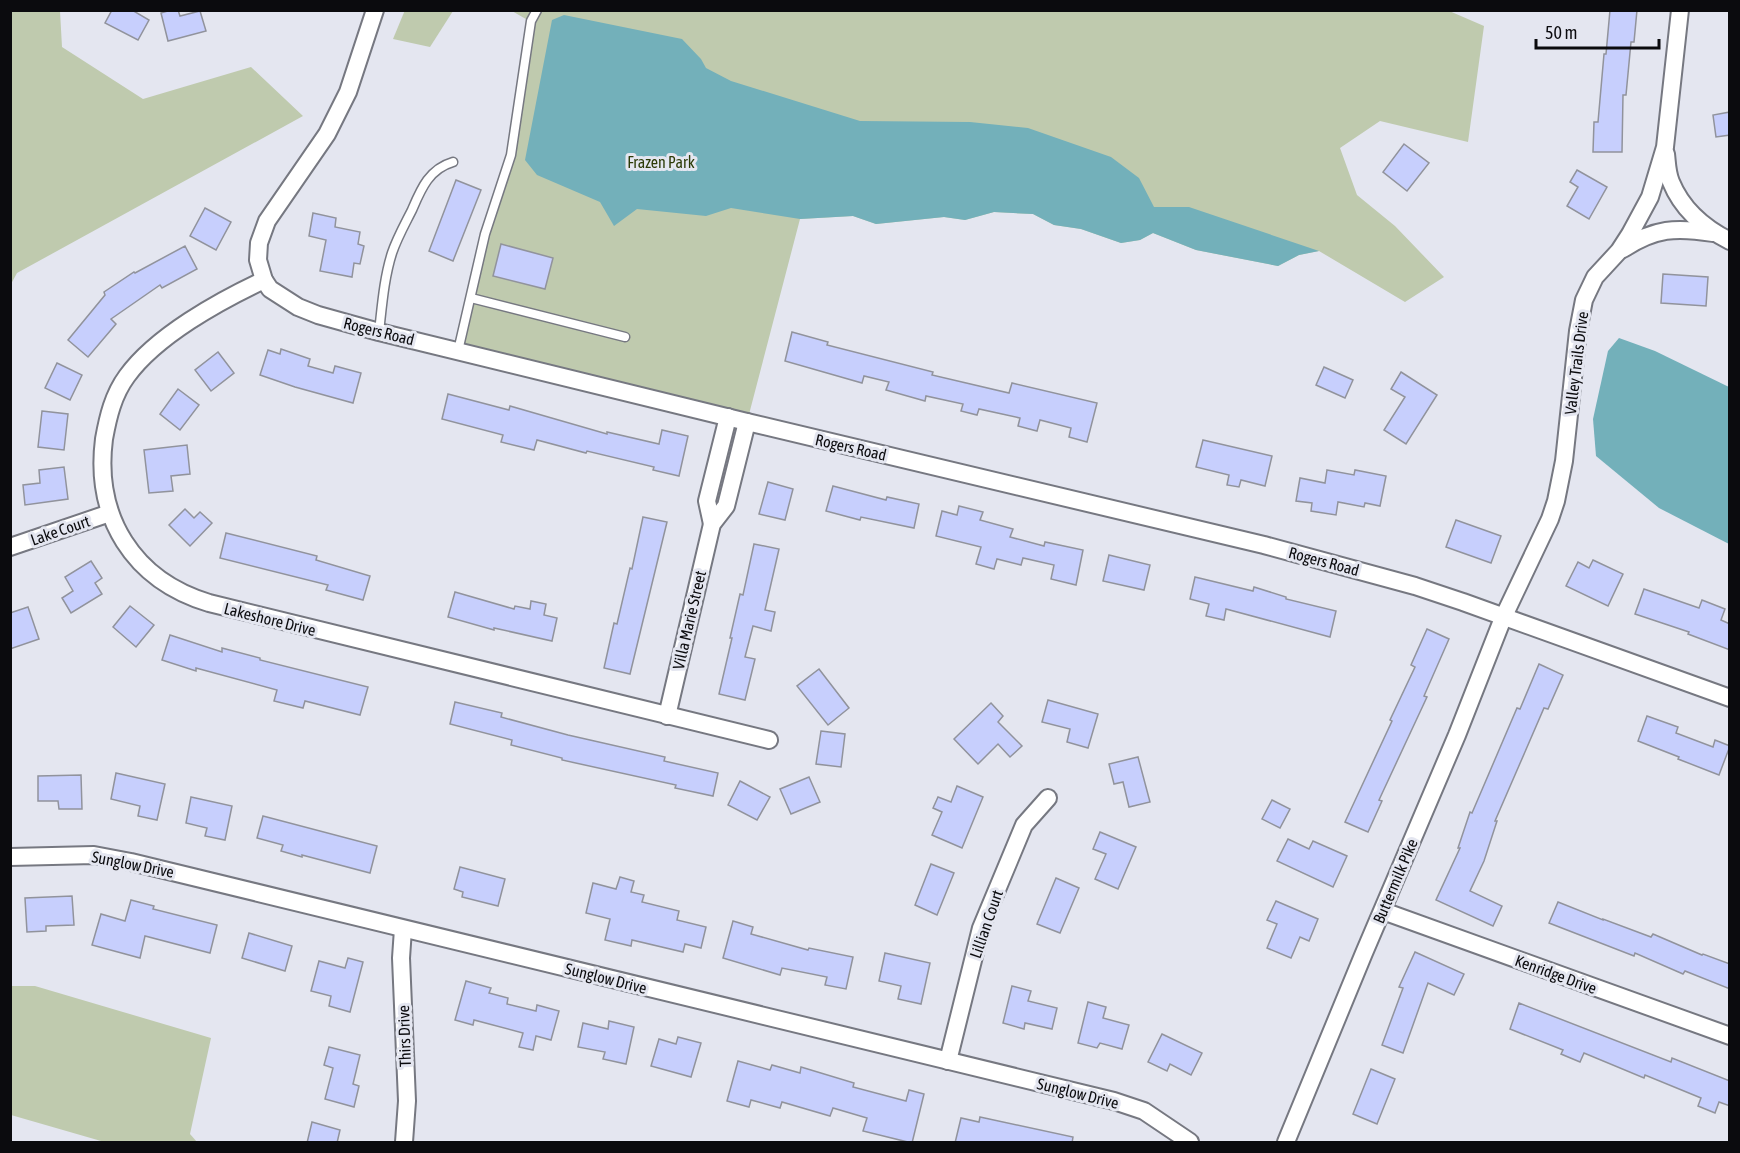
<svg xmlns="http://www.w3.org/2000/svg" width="1740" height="1153" viewBox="0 0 1740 1153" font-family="'Asap Condensed',sans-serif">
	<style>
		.green { fill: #bfcaae }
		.water { fill: #73b0ba }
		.building { fill: #c7cffd; stroke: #91939c; stroke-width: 1.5 }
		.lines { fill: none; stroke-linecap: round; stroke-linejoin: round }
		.lane-casing { stroke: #767881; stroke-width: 11 }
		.street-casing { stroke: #767881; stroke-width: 20 }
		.lane { stroke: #fff; stroke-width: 8 }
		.street { stroke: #fff; stroke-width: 16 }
		.labels { text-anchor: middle; stroke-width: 6; stroke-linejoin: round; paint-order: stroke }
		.park-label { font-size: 16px; fill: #2c3b07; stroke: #e4e6f0 }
		.street-label { font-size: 16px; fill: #0b0b0e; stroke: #e4e6f0 }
	</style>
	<rect width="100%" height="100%" fill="#e4e6f0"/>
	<g class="green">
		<path d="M11,10L60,11L62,47L143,99L251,67L303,116L17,273L11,284Z"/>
		<path d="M405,10H453V11L430,47L393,39Z"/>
		<path d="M1447,10L1484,26L1468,142L1380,121L1340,148L1357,195L1395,226L1444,277L1405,302L1319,251L1299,255L1278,266L1196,250L1153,233L1140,240L1121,243L1081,229L1054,225L1033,214L994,212L965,220L944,217L876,224L853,216L800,219L747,422L458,351L511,155L531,22L512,11Z"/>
		<path d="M10,986H35L211,1038L190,1134L197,1142H102L101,1141L11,1115Z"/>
	</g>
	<g class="water">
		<path d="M564,15L682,39L701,59L706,68L731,81L860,121L970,122L1028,128L1111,157L1139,178L1154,207H1189L1319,251L1299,255L1278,266L1196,250L1153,233L1140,240L1121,243L1081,229L1054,225L1033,214L994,212L965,220L944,217L876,224L853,216L800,219L731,208L706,216L637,209L614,226L600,202L537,175L525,160L552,20Z"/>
		<path d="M1619,338L1655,351L1729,387V544L1659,508L1596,456L1593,419L1608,351Z"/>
	</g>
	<g class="building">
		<path d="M112,10H132L149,20L138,40L105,23Z"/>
		<path d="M171,10H178L180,16L200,11L206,31L168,41L161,13Z"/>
		<path d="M1610,10H1637L1634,42H1631L1626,95H1623L1622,152H1593L1594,122H1598L1604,54H1606Z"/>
		<path d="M1730,112V135L1716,137L1713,115Z"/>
		<path d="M1404,144L1429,163L1407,191L1383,172Z"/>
		<path d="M1577,170L1607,187L1589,219L1567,206L1578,187L1570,182Z"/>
		<path d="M456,180L481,190L453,261L429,251Z"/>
		<path d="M205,208L231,222L216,250L190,236Z"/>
		<path d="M313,213L336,218L335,227L360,232L358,244L364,246L360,264L354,263L352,277L320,271L326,240L309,236Z"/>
		<path d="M501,244L553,258L545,289L493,276Z"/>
		<path d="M185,246L197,269L162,288L160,285L111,319L116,324L88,357L68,340L105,295L104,292L134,272L135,273Z"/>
		<path d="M1663,274L1708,277L1706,306L1661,303Z"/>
		<path d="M792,332L828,342L827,345L933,372L932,375L1009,393L1012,383L1097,403L1087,442L1069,437L1071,428L1040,420L1037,431L1018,426L1020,418L979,409L977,415L961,411L963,404L926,396L925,401L886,390L889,382L864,376L862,383L785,361Z"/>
		<path d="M281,349L310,359L308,366L333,373L335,366L361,373L353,403L295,387L260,375L268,350L280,354Z"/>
		<path d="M218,352L234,373L211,391L195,370Z"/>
		<path d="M57,363L82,375L70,400L45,388Z"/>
		<path d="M1324,367L1353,380L1345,398L1316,385Z"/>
		<path d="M1401,372L1437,395L1406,444L1384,430L1405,397L1391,389Z"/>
		<path d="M178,389L199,405L180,430L160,414Z"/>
		<path d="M448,394L509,410L510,406L607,434V432L659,444L662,430L688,436L679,476L653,470L654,467L587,451L586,453L537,440L534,450L501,442L503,435L442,419Z"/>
		<path d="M42,411L68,414L64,450L38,447Z"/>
		<path d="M1203,440L1272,456L1265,486L1241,480L1239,487L1227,485L1229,475L1196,467Z"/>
		<path d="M187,445L190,474L171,476L173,491L149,493L144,450Z"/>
		<path d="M64,467L68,499L25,505L23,485L40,483L39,470Z"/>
		<path d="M1327,470L1354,475L1355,470L1386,476L1380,506L1365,503L1364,507L1338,502L1336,515L1311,511L1312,503L1296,501L1300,478L1325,483Z"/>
		<path d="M768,482L793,489L785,520L759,514Z"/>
		<path d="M833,486L886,500L887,497L919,504L914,528L861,517L860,520L826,511Z"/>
		<path d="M959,506L983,512L980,520L1013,529L1010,537L1044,546L1045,542L1083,550L1076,585L1051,579L1054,565L1023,558L1021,565L997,559L994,569L976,564L981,547L936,536L942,511L957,515Z"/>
		<path d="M185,509L194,518L200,512L212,523L190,546L169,525Z"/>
		<path d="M643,517L667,522L630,674L604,668L614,623L617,624L630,568L632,569Z"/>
		<path d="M1456,520L1501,536L1491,563L1446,547Z"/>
		<path d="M226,533L317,556L316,560L370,576L363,600L326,590L328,585L220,558Z"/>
		<path d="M754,544L779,549L765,610L775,612L771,631L753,626L745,657L755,659L745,700L719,694L732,638H730L740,594L743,595Z"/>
		<path d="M1109,555L1150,565L1144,590L1103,581Z"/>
		<path d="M1593,560L1623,574L1608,606L1566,586L1578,562L1589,568Z"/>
		<path d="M91,561L102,578L95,583L102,594L71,613L62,598L73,591L65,577Z"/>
		<path d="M1195,577L1253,591L1254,587L1286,597V599L1336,611L1330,637L1226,609L1224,620L1206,616L1209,604L1190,599Z"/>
		<path d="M1644,589L1699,608L1702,600L1725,609L1721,620L1730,624V650L1688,634L1689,632L1635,614Z"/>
		<path d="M455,592L514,609L515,606L530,609L531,601L546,604L544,615L557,618L552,641L494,628V630L448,617Z"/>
		<path d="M130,606L154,625L136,647L113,627Z"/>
		<path d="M28,607L39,639L10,649V613Z"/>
		<path d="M1427,629L1449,639L1424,696L1427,697L1379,800L1382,801L1368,832L1345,822L1392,721L1390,720L1415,667L1411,665Z"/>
		<path d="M170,635L222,652V648L260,658V660L368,687L360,715L305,701L303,708L274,701L277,690L196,668V671L162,660Z"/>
		<path d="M1539,664L1563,675L1548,709L1544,708L1495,821H1497L1484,861L1470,891L1502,906L1493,926L1436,900L1460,848H1458L1470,812L1472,813L1517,708L1520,709Z"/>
		<path d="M819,669L849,708L828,725L797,686Z"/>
		<path d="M1048,700L1098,714L1088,748L1067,742L1070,729L1042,722Z"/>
		<path d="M455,702L502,713L501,717L568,735L665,757L664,761L718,773L713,796L675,788L676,785L562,760V758L511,745L512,740L450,724Z"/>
		<path d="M991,703L1003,716L998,722L1022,746L1010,757L998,744L978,764L954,739Z"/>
		<path d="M1647,716L1678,727L1676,733L1713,747L1715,740L1730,746L1719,775L1678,759L1679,757L1638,741Z"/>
		<path d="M821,731L845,734L841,767L816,764Z"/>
		<path d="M1138,757L1150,802L1129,807L1123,782L1114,784L1109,764Z"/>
		<path d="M116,773L165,784L157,820L138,816L140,806L111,799Z"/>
		<path d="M81,775L82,809H59L58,801H38V776Z"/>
		<path d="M809,777L820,802L791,814L780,789Z"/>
		<path d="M740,781L770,797L757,820L728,805Z"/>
		<path d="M957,786L983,797L962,848L932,835L942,812L933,808L938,797L951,802Z"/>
		<path d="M191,797L232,806L225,840L205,836L207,828L186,823Z"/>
		<path d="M1272,800L1290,809L1280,828L1262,819Z"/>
		<path d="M263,816L377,846L370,873L302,855V857L281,851L283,845L257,838Z"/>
		<path d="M1100,832L1136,847L1118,889L1095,879L1106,854L1093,849Z"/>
		<path d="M1288,839L1309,849L1313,841L1347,856L1333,887L1277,861Z"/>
		<path d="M931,864L954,873L937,915L915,905Z"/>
		<path d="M460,867L505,879L498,906L462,897L463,892L454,889Z"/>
		<path d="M620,877L634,881L631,892L644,895L642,902L679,911L677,920L706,927L701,948L685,944L683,952L632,940L631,946L605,940L610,919L586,913L593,883L616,889Z"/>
		<path d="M1056,878L1079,888L1060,933L1037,924Z"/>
		<path d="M72,896L74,925L46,926V931L27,932L25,898Z"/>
		<path d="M131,900L154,906L153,909L217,925L210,953L145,936L140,958L92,945L101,914L125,921Z"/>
		<path d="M1276,901L1318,919L1309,941L1300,937L1291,958L1267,948L1277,924L1267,920Z"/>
		<path d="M1558,902L1603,920V919L1651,937L1653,934L1702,955L1703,954L1730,964V989L1685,971L1683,974L1635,953L1634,956L1549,923Z"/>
		<path d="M733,921L753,927L751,934L808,950L809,948L853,957L846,989L825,985L827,977L782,968L780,975L723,958Z"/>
		<path d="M249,933L292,946L285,971L242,958Z"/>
		<path d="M1415,952L1464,974L1454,995L1428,983L1403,1053L1382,1045L1403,988L1399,987Z"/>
		<path d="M885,953L930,963L921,1004L898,999L901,986L879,981Z"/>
		<path d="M348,958L363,962L350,1012L329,1006L331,996L311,991L319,961L345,968Z"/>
		<path d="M466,981L491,988L489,993L508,998L507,1004L536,1011L537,1005L559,1011L551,1040L536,1036L533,1050L519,1047L523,1033L474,1020L473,1025L455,1020Z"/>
		<path d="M1012,986L1031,991L1028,1001L1057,1008L1052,1029L1025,1023L1024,1029L1003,1023Z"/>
		<path d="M1088,1002L1106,1007L1103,1018L1129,1025L1122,1049L1100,1043L1097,1048L1078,1043Z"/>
		<path d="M1519,1003L1671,1062L1672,1058L1730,1081V1106L1719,1102L1715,1113L1698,1106L1701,1098L1645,1075L1644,1078L1584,1053L1580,1062L1561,1054L1563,1050L1510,1029Z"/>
		<path d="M609,1021L634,1027L626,1064L603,1059L605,1052L578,1047L583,1023L608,1029Z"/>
		<path d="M1162,1034L1202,1053L1191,1075L1170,1064L1167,1071L1148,1062Z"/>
		<path d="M678,1037L701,1043L691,1077L651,1066L659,1039L676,1044Z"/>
		<path d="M329,1047L360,1055L353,1084L359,1086L354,1107L325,1099L333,1068L324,1065Z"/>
		<path d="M738,1061L770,1070L772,1065L800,1073L801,1067L854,1083L853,1087L906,1101L909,1090L924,1094L912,1143L863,1131L867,1118L833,1108L830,1116L782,1102L780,1108L751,1100L749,1107L727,1101Z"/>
		<path d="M1371,1069L1395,1079L1377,1124L1353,1114Z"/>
		<path d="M980,1117L1073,1137L1072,1143H955L961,1118L979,1122Z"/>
		<path d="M312,1122L340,1130L337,1143H307Z"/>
	</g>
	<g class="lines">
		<g class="lane-casing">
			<g id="lane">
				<path d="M471,298L625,337"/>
				<path d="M379,332C382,306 384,278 392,253C397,238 405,224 412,210C421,189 429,169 453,162"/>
				<path d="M458,351L485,234L511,155L531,21L537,10"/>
			</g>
		</g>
		<g class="street-casing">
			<g id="street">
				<path d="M375,10L348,92L327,134L267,221L259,243L258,260L264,280L270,289L298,307L318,315L379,332L747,422L1264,545L1415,586L1463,602L1730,698"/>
				<path d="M1666,154C1667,162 1667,173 1671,182C1682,209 1704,228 1730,241"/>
				<path d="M1623,249C1655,228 1676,227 1713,233"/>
				<path d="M264,280C219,301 156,336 127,376C113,395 108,417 104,439C94,517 133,580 209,603L769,740"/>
				<path d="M712,524L707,501L728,417"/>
				<path d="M10,547L110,513"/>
				<path d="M667,716L712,524L726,506L747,422"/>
				<path d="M10,857L94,855L131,862L1114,1101L1144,1111L1190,1142"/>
				<path d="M1383,911L1730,1036"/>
				<path d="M403,929L401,958L407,1101L404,1142"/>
				<path d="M948,1061L981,928L1024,825L1048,798"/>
				<path d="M1286,1142L1364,953L1457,735L1503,618L1550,519L1556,501L1564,461L1578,331L1584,300L1595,277L1619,251L1630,234L1650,197L1665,147L1680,10"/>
			</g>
		</g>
		<use href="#lane" class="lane"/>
		<use href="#street" class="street"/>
	</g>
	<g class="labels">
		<g class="park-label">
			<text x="661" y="168">Frazen Park</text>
		</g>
		<g class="street-label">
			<text transform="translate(379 331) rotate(14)" y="6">Rogers Road</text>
			<text transform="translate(1576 363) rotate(-83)" y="6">Valley Trails Drive</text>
			<text transform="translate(851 447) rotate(13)" y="6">Rogers Road</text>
			<text transform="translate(60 530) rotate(-19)" y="6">Lake Court</text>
			<text transform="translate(1324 561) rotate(15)" y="6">Rogers Road</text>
			<text transform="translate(270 619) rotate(14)" y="6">Lakeshore Drive</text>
			<text transform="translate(689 620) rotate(-77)" y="6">Villa Marie Street</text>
			<text transform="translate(133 864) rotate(11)" y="6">Sunglow Drive</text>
			<text transform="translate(1395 881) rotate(-67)" y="6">Buttermilk Pike</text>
			<text transform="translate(986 924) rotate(-71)" y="6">Lillian Court</text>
			<text transform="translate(1556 974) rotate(20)" y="6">Kenridge Drive</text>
			<text transform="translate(606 978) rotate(14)" y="6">Sunglow Drive</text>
			<text transform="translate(404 1036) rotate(-92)" y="6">Thirs Drive</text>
			<text transform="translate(1078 1093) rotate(14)" y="6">Sunglow Drive</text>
		</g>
	</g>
	<rect width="1740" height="1153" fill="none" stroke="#0b0b0e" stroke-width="24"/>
	<path d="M1536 39v9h123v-9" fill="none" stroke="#0b0b0e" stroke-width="3"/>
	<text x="1545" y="39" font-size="18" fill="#0b0b0e" stroke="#e4e6f0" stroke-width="4.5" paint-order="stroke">50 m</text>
</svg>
